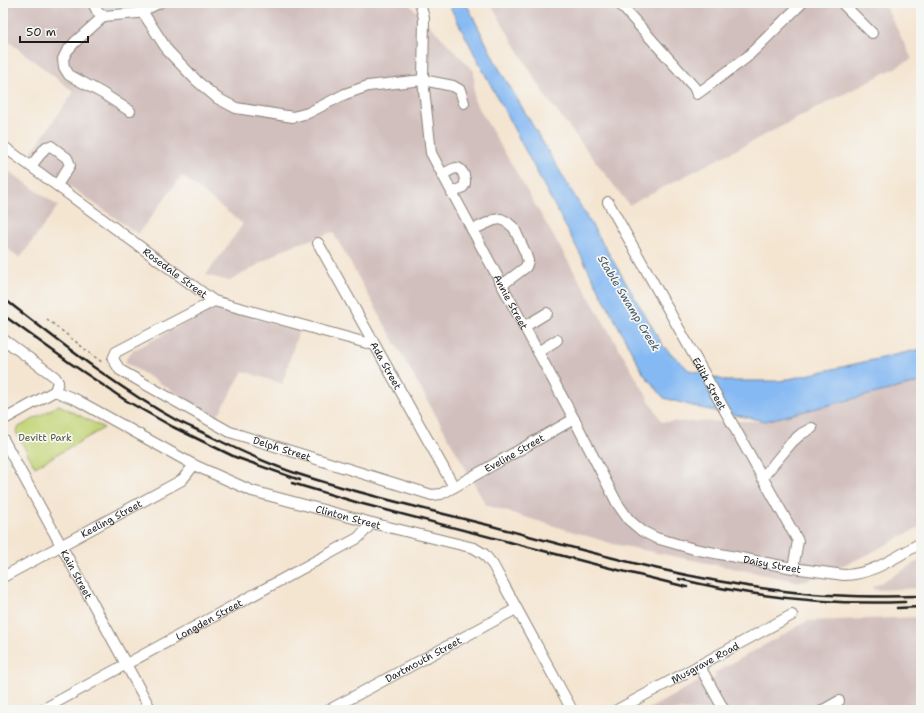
<svg xmlns="http://www.w3.org/2000/svg" width="924" height="713" viewBox="0 0 924 713" font-family="'Shantell Sans',sans-serif">
	<style>
		.industrial { fill: #d1bfbd }
		.green { fill: #c3d477; stroke: #70784a }
		.water { fill: #85b9f3; stroke: #506a88 }
		.lines { fill: none; stroke-linecap: round; stroke-linejoin: round }
		.minor-casing { stroke: #888076; stroke-width: 12 }
		.path { stroke: #888076; stroke-width: 1.5; stroke-dasharray: 3 3; stroke-linecap: butt }
		.minor { stroke: #fff; stroke-width: 10 }
		.rail { stroke: #1c1c1c; stroke-width: 2.5 }
		.labels { text-anchor: middle; stroke-width: 3.5; stroke-linejoin: round; paint-order: stroke }
		.street-label { font-size: 10px; fill: #1c1c1c; stroke: #f6f6f2 }
		.park-label { font-size: 10px; fill: #4e5337; stroke: #f6f6f2 }
		.water-label { font-size: 11px; font-style: italic; fill: #415367; stroke: #f6f6f2 }
	</style>
	<rect width="100%" height="100%" fill="#f6f6f2"/>
	<filter id="ink" filterUnits="userSpaceOnUse"><feTurbulence type="fractalNoise" baseFrequency=".025" numOctaves="2"/><feDisplacementMap in="SourceGraphic" scale="8" xChannelSelector="R" yChannelSelector="G"/><feConvolveMatrix kernelMatrix="1 2 1 2 8 2 1 2 1" color-interpolation-filters="sRGB"/></filter>
	<filter id="wash" filterUnits="userSpaceOnUse"><feTurbulence type="fractalNoise" baseFrequency=".012" numOctaves="4" result="noise"/><feDisplacementMap in="SourceGraphic" scale="16" xChannelSelector="R" yChannelSelector="G"/><feGaussianBlur stdDeviation="0.9" result="paint"/><feColorMatrix in="noise" values="0 0 0 0 0 0 0 0 0 0 0 0 0 0 0 0 0 1.4 0 .05"/><feComposite in="paint" operator="in"/></filter>
	<g filter="url(#wash)">
		<rect width="100%" height="100%" fill="#f4e5d1"/>
		<g class="industrial">
			<path d="M3,3H408L474,71V100L662,422L765,421L921,382V526L863,557L801,582L613,544L486,505L333,232L286,248L230,281L206,275L243,224L182,176L138,234L28,157L74,92L3,37Z"/>
			<path d="M490,3H884L912,59L629,205L546,97Z"/>
			<path d="M3,167L58,206L20,258L3,245Z"/>
			<path d="M217,309L299,330L282,384L243,371L217,417L126,363V360L127,356L134,350L208,311Z"/>
			<path d="M921,560V588L874,590L873,587Z"/>
			<path d="M921,617V710H647L703,679L708,682L716,677L714,673L808,621Z"/>
		</g>
		<path class="green" d="M59,405L104,428L35,467L16,432L19,427Z"/>
		<path class="water" d="M448,3H466L497,65L664,347L689,370L727,381H780L921,349V382L765,421L700,408L664,398L643,373L486,76Z"/>
	</g>
	<g filter="url(#ink)">
		<g class="lines">
			<g class="minor-casing">
				<g id="minor">
					<path d="M3,3H4"/>
					<path d="M93,3L98,13L104,16L138,13L159,3"/>
					<path id="s1" d="M420,3L424,18L423,80L431,153L574,419L617,503L629,520L642,531L656,538L694,549L793,568L844,575C872,575 897,556 921,543"/>
					<path d="M619,3L694,87L697,94L746,58L802,3"/>
					<path d="M842,3L872,33"/>
					<path d="M142,11L168,51L197,81L217,98L236,108L293,117L308,113L345,94L368,86L423,80L453,86L460,90L464,103"/>
					<path d="M104,16L75,42L67,51L63,59L64,67L69,75L102,93L130,111"/>
					<path id="s2" d="M3,146L214,301L374,345"/>
					<path d="M31,166L46,147L51,146L67,158L70,165L57,185"/>
					<path d="M442,175C446,173 452,168 457,168C463,169 468,182 463,187C461,189 455,191 452,193"/>
					<path id="s3" d="M608,202L798,541L793,568"/>
					<path d="M472,230L494,220L501,219L507,222L514,228L525,252L528,261L526,267L502,285"/>
					<path id="s4" d="M318,243L454,487"/>
					<path id="s5" d="M214,301L116,352L113,359L120,370L230,432L432,495L441,494L454,487L574,419"/>
					<path d="M524,327L547,313"/>
					<path d="M3,339L55,377L58,382L55,391"/>
					<path d="M538,352L557,340"/>
					<path id="s6" d="M55,391L77,400L194,465L252,491L372,523L474,548L484,554L493,565L572,710"/>
					<path d="M3,420L55,391"/>
					<path id="s7" d="M3,439L151,710"/>
					<path d="M762,478L792,442L801,434L812,428"/>
					<path id="s8" d="M3,577L182,480L194,465"/>
					<path d="M699,665L724,710"/>
					<path id="s9" d="M42,710L358,538L372,523"/>
					<path id="s10" d="M329,710L516,609"/>
					<path id="s11" d="M617,710L792,615"/>
					<path d="M823,710L839,701"/>
				</g>
			</g>
			<path class="path" d="M47,319L95,357L102,362"/>
			<use href="#minor" class="minor"/>
			<g class="rail">
				<path d="M3,298C59,341 114,386 176,420C188,426 200,431 212,437C240,451 269,464 298,474C359,494 422,508 484,524C586,551 688,581 793,592C835,597 878,597 921,596"/>
				<path d="M3,315L70,363L125,400L173,427L235,457L300,480"/>
				<path d="M292,483L359,503L598,565L687,587"/>
				<path d="M679,579C753,597 829,605 905,602"/>
				<path d="M897,608L921,607"/>
			</g>
		</g>
	</g>
	<g class="labels">
		<g class="street-label">
			<text dy="4" stroke="none"><textPath href="#s2" startOffset="214">Rosedale Street</textPath></text>
			<text dy="4" stroke="none"><textPath href="#s1" startOffset="320">Annie Street</textPath></text>
			<text dy="4" stroke="none"><textPath href="#s4" startOffset="140">Ada Street</textPath></text>
			<text dy="4" stroke="none"><textPath href="#s3" startOffset="208">Edith Street</textPath></text>
			<text dy="4" stroke="none"><textPath href="#s5" startOffset="312">Delph Street</textPath></text>
			<text dy="4" stroke="none"><textPath href="#s5" startOffset="562">Eveline Street</textPath></text>
			<text dy="4" stroke="none"><textPath href="#s6" startOffset="321">Clinton Street</textPath></text>
			<text dy="4" stroke="none"><textPath href="#s8" startOffset="123">Keeling Street</textPath></text>
			<text dy="4" stroke="none"><textPath href="#s1" startOffset="720">Daisy Street</textPath></text>
			<text dy="4" stroke="none"><textPath href="#s7" startOffset="154">Kain Street</textPath></text>
			<text dy="4" stroke="none"><textPath href="#s9" startOffset="190">Longden Street</textPath></text>
			<text dy="4" stroke="none"><textPath href="#s10" startOffset="107">Dartmouth Street</textPath></text>
			<text dy="4" stroke="none"><textPath href="#s11" startOffset="100">Musgrave Road</textPath></text>
		</g>
		<g class="park-label">
			<text x="45" y="441">Devitt Park</text>
		</g>
		<g class="water-label">
			<text transform="translate(629 303) rotate(59)" y="4">Stable Swamp Creek</text>
		</g>
	</g>
	<rect width="924" height="713" fill="none" stroke="#f6f6f2" stroke-width="16"/>
	<path d="M20 36v6h68v-6" fill="none" stroke="#1c1c1c" stroke-width="2"/>
	<text x="26" y="36" font-size="12" fill="#1c1c1c" stroke="#f6f6f2" stroke-width="3" paint-order="stroke">50 m</text>
</svg>
